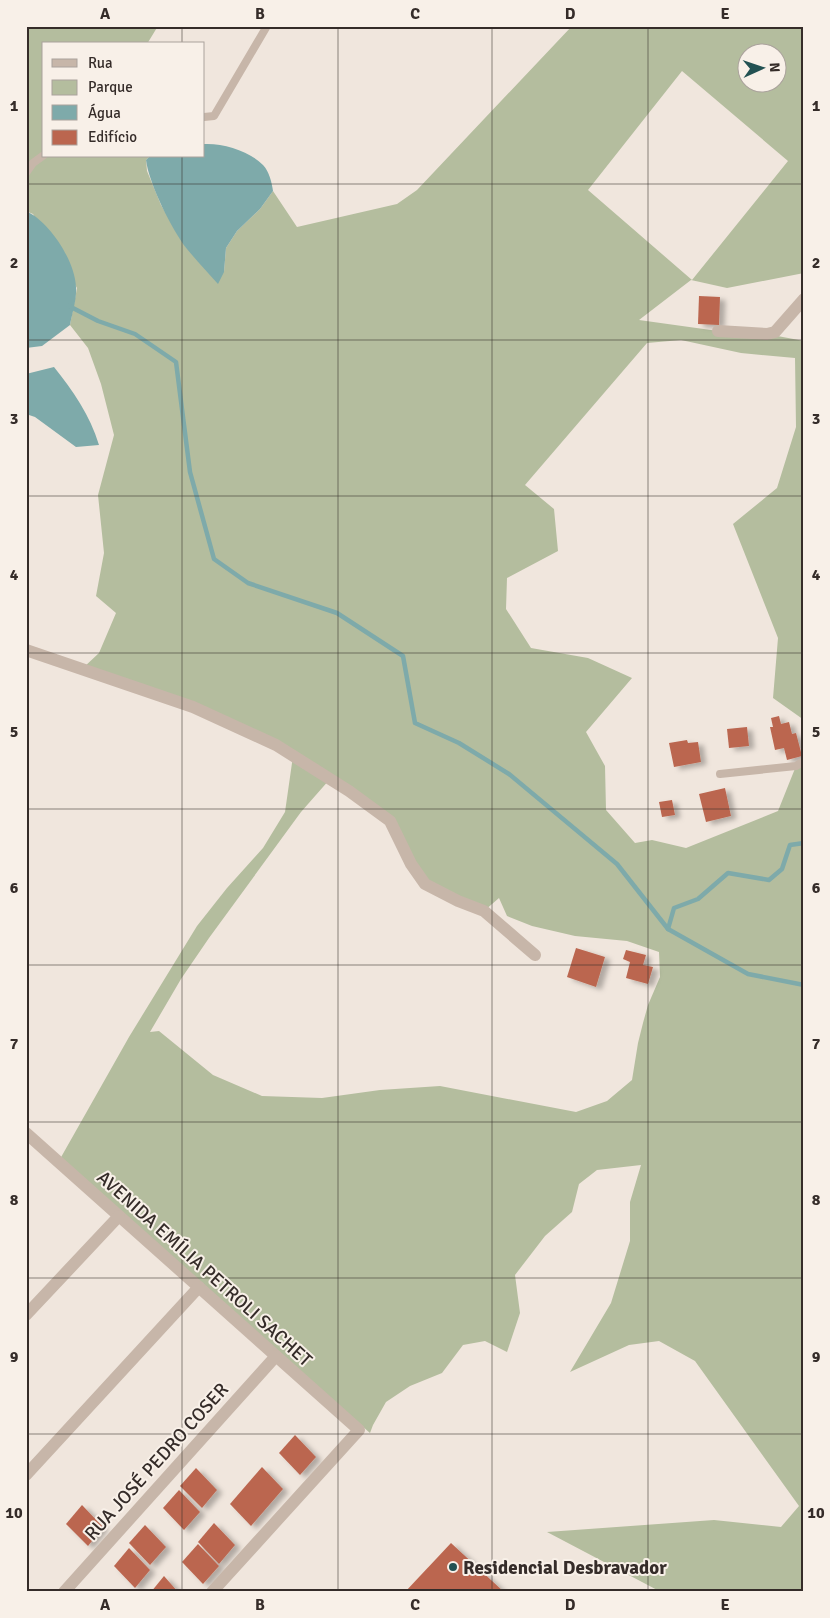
<svg xmlns="http://www.w3.org/2000/svg" width="830" height="1618" viewBox="0 0 830 1618" font-family="Signika,sans-serif">
	<style>
		.green { fill: #b4bd9e; fill-rule: evenodd }
		.water { fill: #7eaaaa }
		.lines { fill: none; stroke-linecap: round; stroke-linejoin: round }
		.stream { stroke: #7eaaaa; stroke-width: 4.5 }
		.building { fill: #bb664f; filter: url(#shadow) }
		.service { stroke: #c7b6a9; stroke-width: 8 }
		.minor { stroke: #c7b6a9; stroke-width: 12 }
		.grid { fill: none; stroke: #352c29; stroke-width: 1; stroke-opacity: 0.55 }
		.poi-dot { fill: #225152; stroke: #f8f0e8; stroke-width: 2 }
		.labels { text-anchor: middle; stroke-width: 4; stroke-linejoin: round; paint-order: stroke }
		.street-label { font-size: 19px; fill: #352c29; stroke: #f8f0e8 }
		.poi-label { font-size: 19px; font-weight: bold; fill: #352c29; stroke: #f8f0e8; text-anchor: start }
		.neatline { fill: none; stroke: #352c29; stroke-width: 2 }
		.grid-label { font-size: 16px; text-anchor: middle; font-weight: bold; fill: #352c29 }
	</style>
	<defs>
		<filter id="shadow"><feDropShadow dx="5.5" dy="3" stdDeviation="2.5" flood-color="#0004"/></filter>
	</defs>
	<rect width="100%" height="100%" fill="#f0e6dd"/>
	<path class="green" d="M26,26H158L147,44H44V156H150L146,160L147,171L161,205L186,247L224,272L226,248L237,231L260,209L273,191L297,227L397,204L417,190L572,26H804V273L727,288L691,280L639,320L718,331L767,334L804,341V720L773,698L778,638L733,524L777,488L796,427L795,358L741,353L681,340L647,343L525,485L554,509L558,551L507,578L506,609L531,648L588,658L632,678L586,732L605,766L606,810L635,843L652,840L686,848L778,811L796,766L804,761V1592H661L547,1532L714,1520L781,1527L799,1506L695,1361L659,1341L629,1345L570,1372L611,1303L630,1241V1202L641,1165L597,1170L579,1184L572,1212L545,1236L515,1275L520,1313L507,1352L485,1341L463,1345L442,1373L410,1386L386,1402L373,1425L370,1433L60,1159L129,1037L197,926L227,888L263,848L285,812L293,756L276,745L83,668L99,653L116,613L96,596L104,553L98,495L114,435L101,384L88,348L70,325L77,288L33,214L26,211ZM748,52H778V82H748ZM682,71L788,161L692,280L588,190ZM330,779L390,821L425,884L484,911L499,898L507,916L532,926L575,936L627,941L659,952L660,977L648,1005L643,1023L638,1043L632,1080L607,1101L576,1112L440,1086L380,1090L322,1098L262,1096L213,1075L159,1031L150,1032L181,979L209,938L301,812Z"/>
	<g class="water">
		<path d="M204,144C224,143 249,151 263,165C269,171 272,183 273,191L260,209L237,231L226,248L224,272L218,284C208,273 197,261 187,249C172,230 149,184 146,160L150,156H204Z"/>
		<path d="M26,211C50,222 75,261 76,287C77,299 72,314 70,325L42,346L26,348Z"/>
		<path d="M54,367C73,391 90,415 99,445L76,447L35,417L26,414V374Z"/>
	</g>
	<g class="lines">
		<g class="stream">
			<path d="M69,306L98,321L135,334L176,362L190,472L214,559L248,583L337,613L403,656L415,723L459,743L509,774L617,864L668,929L748,974L804,985"/>
			<path d="M668,929L674,908L698,899L728,873L769,880L782,869L790,845L804,843"/>
		</g>
	</g>
	<g class="building">
		<path d="M699,296L720,297L719,325L698,324Z"/>
		<path d="M779,716L781,724L789,722L792,734L796,733L802,756L787,760L784,748L775,750L770,727H773L771,718Z"/>
		<path d="M747,727L749,746L729,748L727,729Z"/>
		<path d="M687,740L688,743L698,742L701,762L674,767L669,743Z"/>
		<path d="M725,788L731,816L706,822L699,794Z"/>
		<path d="M672,800L675,815L662,817L659,802Z"/>
		<path d="M576,948L605,957L596,987L567,977Z"/>
		<path d="M626,950L646,955L643,965L653,967L648,984L626,978L630,962L623,959Z"/>
		<path d="M295,1435L316,1457L300,1475L279,1453Z"/>
		<path d="M262,1467L283,1489L251,1526L230,1504Z"/>
		<path d="M196,1468L217,1490L202,1508L180,1486Z"/>
		<path d="M179,1490L200,1512L184,1530L163,1508Z"/>
		<path d="M82,1505L103,1527L88,1546L66,1524Z"/>
		<path d="M214,1523L235,1545L219,1564L198,1542Z"/>
		<path d="M145,1525L166,1547L150,1565L129,1543Z"/>
		<path d="M451,1543L504,1592H405Z"/>
		<path d="M198,1544L219,1566L203,1584L182,1562Z"/>
		<path d="M129,1548L150,1570L135,1588L114,1566Z"/>
		<path d="M164,1576L178,1592H151Z"/>
	</g>
	<g class="lines">
		<g class="service">
			<path d="M204,117L214,116L267,26"/>
			<path d="M26,173L33,163L44,155"/>
			<path d="M720,774L796,766L804,761"/>
		</g>
		<g class="minor">
			<path d="M718,331L767,334L775,332L804,299"/>
			<path d="M26,650L193,707L276,745L349,791L390,821L411,864L425,884L458,901L484,911L535,955"/>
			<path d="M26,1133L359,1430L212,1592"/>
			<path d="M26,1315L119,1216"/>
			<path d="M26,1475L199,1287"/>
			<path d="M64,1592L276,1356"/>
		</g>
	</g>
	<path class="grid" d="M182,26V44M338,26V1592M492,26V1592M648,26V1592M182,156V1592M26,184H804M26,340H804M26,496H804M26,653H804M26,809H804M26,965H804M26,1122H804M26,1278H804M26,1434H804"/>
	<circle class="poi-dot" cx="453" cy="1567" r="5"/>
	<g class="labels">
		<g class="street-label">
			<text transform="translate(205 1268) rotate(42)" y="7">AVENIDA EMÍLIA PETROLI SACHET</text>
			<text transform="translate(156 1461) rotate(-48)" y="7">RUA JOSÉ PEDRO COSER</text>
		</g>
		<g class="poi-label">
			<text x="463" y="1574">Residencial Desbravador</text>
		</g>
	</g>
	<rect width="830" height="1618" fill="none" stroke="#f8f0e8" stroke-width="55"/>
	<rect x="42" y="42" width="162" height="115" fill="#f8f0e8" stroke="#aaa29c"/>
	<rect x="52" y="59" width="25" height="8" fill="#c7b6a9" stroke="#aaa29c"/>
	<text x="88" y="68" font-size="15" fill="#352c29">Rua</text>
	<rect x="52" y="80" width="25" height="15" fill="#b4bd9e" stroke="#aaa29c"/>
	<text x="88" y="92" font-size="15" fill="#352c29">Parque</text>
	<rect x="52" y="105" width="25" height="15" fill="#7eaaaa" stroke="#aaa29c"/>
	<text x="88" y="118" font-size="15" fill="#352c29">Água</text>
	<rect x="52" y="130" width="25" height="15" fill="#bb664f" stroke="#aaa29c"/>
	<text x="88" y="142" font-size="15" fill="#352c29">Edifício</text>
	<g transform="translate(762 68) rotate(87)"><circle r="24" fill="#f8f0e8" stroke="#aaa29c"/>
	<path d="M0-4L9 19L0 12L-9 19Z" fill="#225152"/>
	<text y="-8" font-size="14" font-weight="bold" text-anchor="middle" fill="#352c29">N</text>
	</g>
	<rect x="28" y="28" width="774" height="1562" class="neatline"/>
	<g class="grid-label">
		<text x="105" y="19">A</text>
		<text x="260" y="19">B</text>
		<text x="415" y="19">C</text>
		<text x="570" y="19">D</text>
		<text x="725" y="19">E</text>
		<text x="14" y="111">1</text>
		<text x="816" y="111">1</text>
		<text x="14" y="268">2</text>
		<text x="816" y="268">2</text>
		<text x="14" y="424">3</text>
		<text x="816" y="424">3</text>
		<text x="14" y="580">4</text>
		<text x="816" y="580">4</text>
		<text x="14" y="737">5</text>
		<text x="816" y="737">5</text>
		<text x="14" y="893">6</text>
		<text x="816" y="893">6</text>
		<text x="14" y="1049">7</text>
		<text x="816" y="1049">7</text>
		<text x="14" y="1205">8</text>
		<text x="816" y="1205">8</text>
		<text x="14" y="1362">9</text>
		<text x="816" y="1362">9</text>
		<text x="14" y="1518">10</text>
		<text x="816" y="1518">10</text>
		<text x="105" y="1610">A</text>
		<text x="260" y="1610">B</text>
		<text x="415" y="1610">C</text>
		<text x="570" y="1610">D</text>
		<text x="725" y="1610">E</text>
	</g>
</svg>
